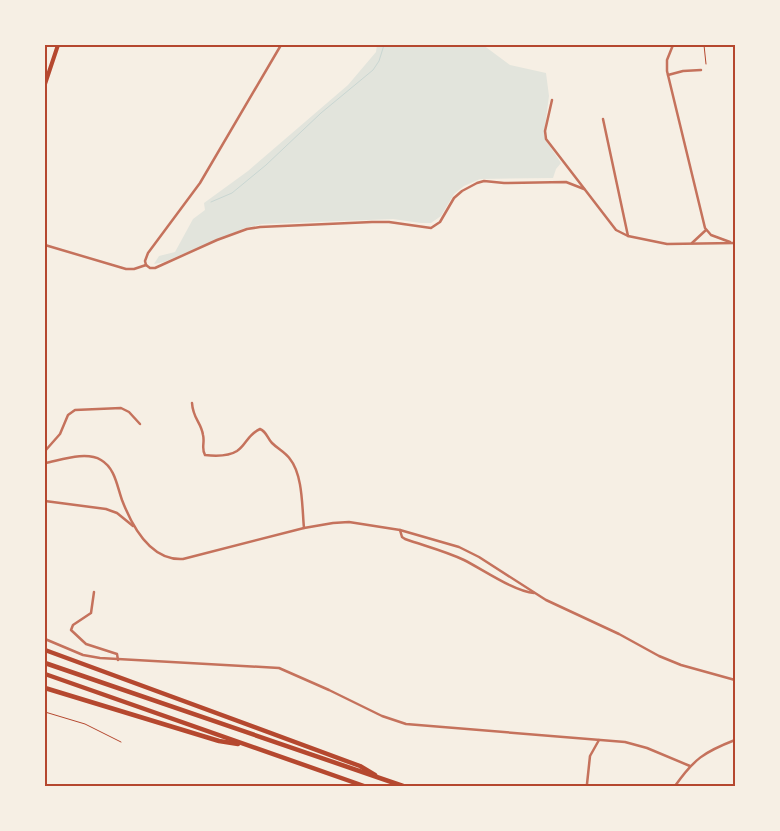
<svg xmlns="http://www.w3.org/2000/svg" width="780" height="831" viewBox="0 0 780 831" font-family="'Space Grotesk',sans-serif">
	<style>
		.green { fill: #e2e4dc }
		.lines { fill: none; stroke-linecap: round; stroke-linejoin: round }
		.stream { stroke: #c9d6d2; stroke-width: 1 }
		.path { stroke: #b5482f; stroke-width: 1 }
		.minor { stroke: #c5725c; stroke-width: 2.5 }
		.tertiary { stroke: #c5725c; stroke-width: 2.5 }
		.trunk { stroke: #b5482f; stroke-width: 4 }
		.motorway { stroke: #b5482f; stroke-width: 4.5 }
		.neatline { fill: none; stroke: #b5482f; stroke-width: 2 }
	</style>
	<rect width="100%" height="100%" fill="#f6efe4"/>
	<path class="green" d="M377,45H483L510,65L546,73L549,96L544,134L545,139L561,163L556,169L553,178L480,179L464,186L454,194L441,216L431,223H421L393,219L262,224L245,228L164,262L154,264L159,256L175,252L193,219L205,210L204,203L248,171L348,85L376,52Z"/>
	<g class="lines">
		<path class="stream" d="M211,202L232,193L266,165L321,113L373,70L379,61L384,45"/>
		<g class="path">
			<path d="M704,45L706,64"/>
			<path d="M45,712L85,724L121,742"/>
		</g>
		<g class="minor">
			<path d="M673,45L667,60V71L705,228L711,235L730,242"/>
			<path d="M668,75L683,71L701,70"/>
			<path d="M552,100L545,131L546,139L616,230L628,236L667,244L735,243"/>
			<path d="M603,119L628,236"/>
			<path d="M692,243L706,230"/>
			<path d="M45,245L126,269H134L146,265"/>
			<path d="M146,265L150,268H155L217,240L247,229L260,227L372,222H389L431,228L440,222L454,198L462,191L477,183L484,181L504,183L566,182L584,189"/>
			<path d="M146,265L145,261L148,253L200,183L281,45"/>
			<path d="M192,403C193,419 201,422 203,435C205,442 201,449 205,455C214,456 229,456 237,451C246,445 248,434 260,429C267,432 267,438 272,443C278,449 285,452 290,459C303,475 302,508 304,528"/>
			<path d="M45,451L60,434L68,415L75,410L121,408L129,412L140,424"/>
			<path d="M45,463C61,460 86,451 101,460C115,468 117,486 122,500C132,526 150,561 183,559L304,528L333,523L349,522L400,530L459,547L479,557L546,600L619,634L659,656L681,665L735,680"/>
			<path d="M45,501L106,509L117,513L133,526"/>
			<path d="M400,530L402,537L405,539C425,546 445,551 464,560C482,569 515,592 534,593"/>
			<path d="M94,592L91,613L73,625L71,630L86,644L117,654L118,660"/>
			<path d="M45,639L83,655L100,658L279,668L329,690L382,716L406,724L625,742L647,748L690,766"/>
			<path d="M587,784L590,756L599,740"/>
		</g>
		<path class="tertiary" d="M675,786C694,759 704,752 735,740"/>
		<path class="trunk" d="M45,84L58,45"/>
		<g class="motorway">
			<path d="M45,650L360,766L375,775"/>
			<path d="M45,663L403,786"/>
			<path d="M45,674L364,786"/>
			<path d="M45,688L219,741L238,744"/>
		</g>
	</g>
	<rect width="780" height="831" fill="none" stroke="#f6efe4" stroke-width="92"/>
	<rect x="46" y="46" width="688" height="739" class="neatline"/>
</svg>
